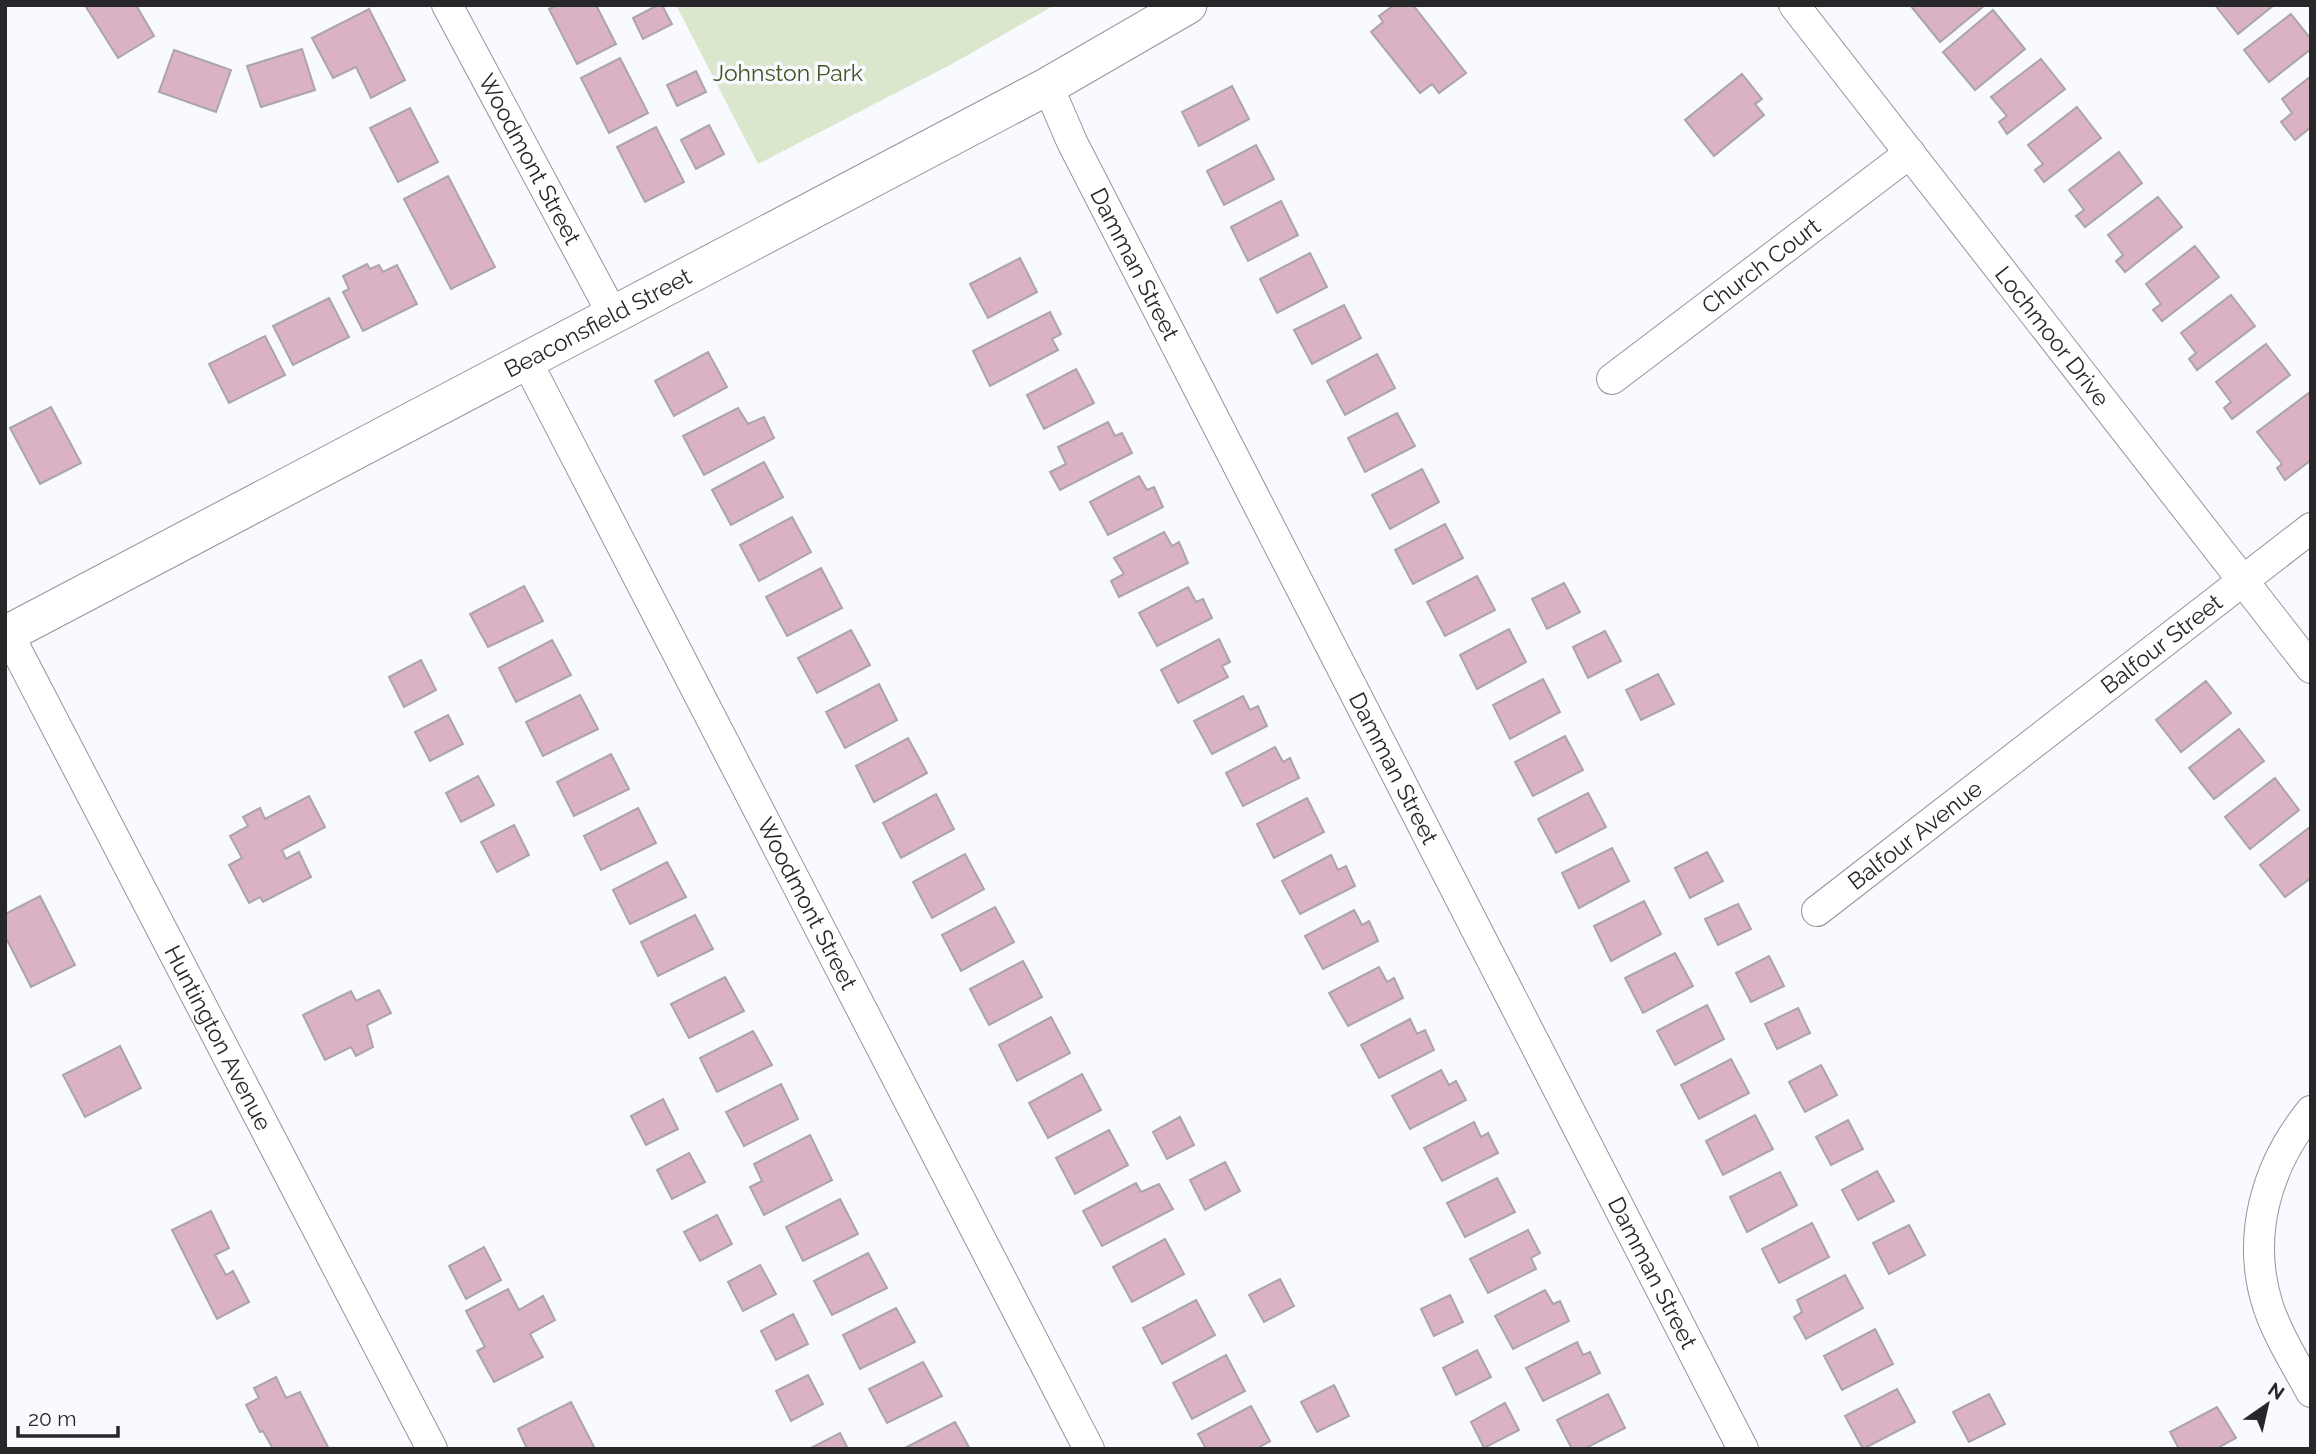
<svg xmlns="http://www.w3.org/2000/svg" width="2316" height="1454" font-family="Raleway,sans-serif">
	<rect width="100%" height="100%" fill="#f8faff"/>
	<path fill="#dbe7cd" d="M676,5H1055L952,64L758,164Z"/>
	<path fill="#dab2c3" stroke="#aba5a7" stroke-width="2" d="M88,5H136L154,36L118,58L86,7Z
		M557,5H596L616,44L577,64L549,9Z
		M658,5H662L672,24L643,39L633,18Z
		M1394,5H1413L1466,73L1439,93L1432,84L1420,93L1371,32L1383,22L1379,16Z
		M1910,5H1985L1940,42Z
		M2215,5H2274L2238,34Z
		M369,9L405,80L371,98L356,67L333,78L312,38Z
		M1993,10L2025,49L1975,90L1943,52Z
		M2291,14L2311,39V49L2269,82L2244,50Z
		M302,49L315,90L261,107L247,66Z
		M174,50L231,70L216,112L159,92Z
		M620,58L648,113L609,133L581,78Z
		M2041,59L2065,89L2007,134L1999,122L2007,116L1991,97Z
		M696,71L706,92L677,106L667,85Z
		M1742,74L1762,99L1755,104L1764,115L1714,156L1685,120Z
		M2311,76V127L2295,140L2281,122L2292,113L2282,99Z
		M1232,86L1249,119L1199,146L1182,112Z
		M2077,107L2101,138L2044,182L2035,170L2043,164L2028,145Z
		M410,108L438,162L398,182L370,128Z
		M709,125L724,154L696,169L681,140Z
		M656,127L684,182L645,202L617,147Z
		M1256,145L1274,179L1224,205L1207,171Z
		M2119,152L2142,183L2085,227L2076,216L2084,210L2069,190Z
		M448,176L495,267L451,289L404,199Z
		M2158,197L2182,227L2125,272L2116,261L2123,255L2108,235Z
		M1281,201L1298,235L1248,261L1231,227Z
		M2195,246L2219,277L2162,321L2153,310L2161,304L2146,284Z
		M1310,253L1327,287L1277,313L1260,279Z
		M1020,258L1037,292L988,318L970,284Z
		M367,264L370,269L379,265L383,272L397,265L417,304L363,331L343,292L349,289L343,276Z
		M2231,295L2255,326L2197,370L2189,359L2196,353L2181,333Z
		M329,298L349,337L293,365L273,326Z
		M1344,305L1361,338L1312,364L1294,330Z
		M1050,312L1061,334L1052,339L1058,350L990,386L973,351Z
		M265,336L285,375L229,403L209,364Z
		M2266,344L2290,375L2232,419L2224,408L2231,402L2216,382Z
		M708,352L727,387L674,416L655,381Z
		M1377,354L1395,388L1345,415L1327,381Z
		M1076,369L1094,403L1044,429L1027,395Z
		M2310,392L2311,460L2285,480L2277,468L2282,464L2257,432Z
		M51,407L81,463L40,484L10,428Z
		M738,408L748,424L764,417L774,438L704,475L683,436Z
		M1397,413L1415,446L1365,472L1348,438Z
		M1108,422L1115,436L1122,433L1132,453L1060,490L1050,472L1066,464L1058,447Z
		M764,462L783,497L731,525L712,490Z
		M1422,469L1439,502L1390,529L1372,495Z
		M1139,476L1147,490L1154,487L1163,507L1108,535L1090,502Z
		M792,517L811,552L759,581L740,545Z
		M1445,524L1463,558L1413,584L1395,550Z
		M1164,532L1172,546L1179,542L1188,563L1119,597L1111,581L1124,574L1114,558Z
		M821,568L842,608L787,636L766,597Z
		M1477,576L1495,610L1445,636L1427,602Z
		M1564,583L1580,612L1547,629L1532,599Z
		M524,586L543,621L488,647L470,614Z
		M1188,587L1196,602L1203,599L1212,618L1157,646L1139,613Z
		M1509,629L1526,662L1477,689L1460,655Z
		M851,630L870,665L817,693L798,658Z
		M1605,631L1621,661L1588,678L1573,647Z
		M1219,639L1230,662L1222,666L1228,677L1178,703L1161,670Z
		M552,640L571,675L516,702L499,668Z
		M421,660L436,690L404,707L389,677Z
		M1658,674L1674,704L1641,720L1626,690Z
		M1543,679L1560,712L1510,739L1493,705Z
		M2206,681L2231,713L2181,752L2156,720Z
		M879,684L897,720L845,748L826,712Z
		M580,695L598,729L543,756L526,722Z
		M1243,696L1250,710L1258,706L1267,726L1212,754L1194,721Z
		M448,715L463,744L430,761L415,732Z
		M2239,729L2264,761L2214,799L2189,768Z
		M1565,736L1583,770L1533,796L1515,762Z
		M908,738L927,773L874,802L856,766Z
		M1275,747L1283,762L1290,758L1299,778L1243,806L1226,773Z
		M611,754L629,789L574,816L557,782Z
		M478,776L494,805L461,822L446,793Z
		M2275,778L2299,810L2250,849L2225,817Z
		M1588,793L1606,827L1556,853L1538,819Z
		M936,794L954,829L901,858L883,823Z
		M309,796L325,827L282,850L286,859L299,852L311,877L263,902L260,897L249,903L229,865L242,858L230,836L248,826L243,817L260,808L265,819Z
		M1307,798L1324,832L1274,858L1257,824Z
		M638,808L656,843L601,870L584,836Z
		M514,825L529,855L497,872L481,842Z
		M2310,827L2311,878L2285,897L2260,865Z
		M1612,848L1629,881L1579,908L1562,873Z
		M1707,852L1723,881L1690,898L1675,868Z
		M965,854L984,889L932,918L913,882Z
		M1331,855L1338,870L1346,866L1355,886L1300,914L1282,881Z
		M667,862L686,897L630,924L613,890Z
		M40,896L75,965L31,987L5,936V914Z
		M1644,901L1661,934L1611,961L1594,926Z
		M1738,904L1751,929L1718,945L1705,919Z
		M995,907L1014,942L961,971L942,935Z
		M1354,910L1362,925L1369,921L1378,941L1323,969L1305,936Z
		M695,915L713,949L658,976L641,942Z
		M1675,953L1693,986L1643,1013L1625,978Z
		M1769,956L1784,986L1751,1002L1736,973Z
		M1023,961L1042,997L989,1025L970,989Z
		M1379,967L1387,982L1394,978L1403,998L1348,1026L1329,993Z
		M725,977L744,1011L689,1038L671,1004Z
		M379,990L391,1013L367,1025L373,1047L356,1056L351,1047L325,1060L303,1015L351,991L356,1001Z
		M1707,1005L1724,1039L1675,1065L1657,1031Z
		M1798,1008L1810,1033L1777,1049L1765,1024Z
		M1051,1017L1070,1053L1017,1081L999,1045Z
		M1410,1019L1417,1034L1425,1030L1434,1050L1379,1078L1361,1045Z
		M753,1031L772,1065L717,1092L700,1058Z
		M120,1046L141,1088L85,1117L63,1075Z
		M1731,1059L1749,1093L1699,1119L1681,1085Z
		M1821,1065L1837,1095L1805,1112L1789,1082Z
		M1441,1070L1449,1085L1456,1081L1466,1100L1410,1129L1392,1096Z
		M1082,1074L1101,1110L1048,1138L1029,1103Z
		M781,1084L798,1119L744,1146L726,1112Z
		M663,1099L678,1129L646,1145L631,1116Z
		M1755,1115L1773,1149L1723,1175L1706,1141Z
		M1180,1117L1194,1145L1167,1159L1153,1132Z
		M1848,1120L1863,1149L1831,1165L1816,1137Z
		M1474,1122L1481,1137L1488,1133L1498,1153L1442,1181L1424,1148Z
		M1109,1130L1128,1165L1075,1194L1056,1158Z
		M810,1135L832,1180L764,1215L750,1187L762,1181L754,1164Z
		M689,1153L705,1182L672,1199L657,1170Z
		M1225,1162L1240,1191L1205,1210L1190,1180Z
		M1877,1171L1894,1201L1858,1220L1842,1190Z
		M1780,1172L1797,1205L1747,1232L1730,1197Z
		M1497,1178L1515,1212L1465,1237L1447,1203Z
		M1136,1183L1141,1192L1159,1184L1173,1209L1102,1246L1083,1211Z
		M840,1199L858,1234L803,1261L786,1227Z
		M211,1211L229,1248L215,1255L226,1275L233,1271L249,1302L217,1319L172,1230Z
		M717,1215L732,1244L700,1261L684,1232Z
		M1812,1223L1829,1257L1779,1283L1762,1249Z
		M1909,1225L1925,1255L1889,1274L1873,1243Z
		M1528,1230L1540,1253L1531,1258L1536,1269L1488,1293L1470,1259Z
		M1165,1239L1184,1274L1132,1302L1113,1267Z
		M484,1247L501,1280L466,1299L449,1266Z
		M868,1253L887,1288L832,1315L814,1281Z
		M760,1265L776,1294L743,1311L728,1282Z
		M1845,1275L1863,1308L1806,1339L1794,1317L1802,1312L1797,1300Z
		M1280,1279L1294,1306L1264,1322L1249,1295Z
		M508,1289L519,1310L543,1296L555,1320L530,1334L543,1357L494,1382L477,1351L485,1347L466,1311Z
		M1545,1290L1553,1304L1560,1301L1569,1321L1513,1349L1495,1316Z
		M1450,1295L1463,1322L1434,1336L1421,1309Z
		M1196,1300L1215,1335L1162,1364L1143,1328Z
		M896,1308L915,1342L860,1369L843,1335Z
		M793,1314L808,1344L776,1360L761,1331Z
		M1875,1329L1893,1364L1842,1390L1824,1356Z
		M1577,1342L1583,1355L1590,1352L1600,1373L1543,1401L1526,1368Z
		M1477,1350L1491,1377L1456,1395L1443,1368Z
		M1226,1355L1245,1391L1192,1419L1173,1383Z
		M923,1362L942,1396L887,1423L869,1389Z
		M808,1375L823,1404L791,1421L776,1391Z
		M276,1377L286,1398L300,1392L329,1449H273L263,1431L260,1432L246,1405L259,1398L254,1388Z
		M1334,1385L1349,1416L1317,1432L1301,1402Z
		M1897,1389L1915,1422L1863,1449L1845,1416Z
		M1608,1394L1625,1428L1584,1449H1572L1557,1420Z
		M1989,1394L2005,1424L1969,1442L1953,1412Z
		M571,1402L595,1449H527L518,1429Z
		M1505,1403L1519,1430L1484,1448L1471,1422Z
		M1251,1406L1270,1441L1256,1449H1206L1198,1434Z
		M2217,1407L2236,1438L2216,1449H2179L2170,1432Z
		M955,1422L970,1449H903Z
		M840,1433L848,1449H809Z"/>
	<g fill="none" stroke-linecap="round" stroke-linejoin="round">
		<defs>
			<g id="minor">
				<path id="s1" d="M447,5L612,313"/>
				<path id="s2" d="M1794,5L2311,668"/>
				<path id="s3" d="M1048,86L1072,142L1743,1449"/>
				<path id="s4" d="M526,360L1089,1449"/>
				<path id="s5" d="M1612,379L1910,153"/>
				<path id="s6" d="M5,628L432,1449"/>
				<path id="s7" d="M1817,911L2311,528"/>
				<path d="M2311,1111C2266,1166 2246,1237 2268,1306C2278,1336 2296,1364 2311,1392"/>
			</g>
			<g id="tertiary">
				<path id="s8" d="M5,635L1048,86L1188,5"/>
			</g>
		</defs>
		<use href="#minor" stroke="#939599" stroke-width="32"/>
		<use href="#tertiary" stroke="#939599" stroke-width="39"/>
		<use href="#minor" stroke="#fff" stroke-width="30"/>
		<use href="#tertiary" stroke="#fff" stroke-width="37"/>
	</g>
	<g text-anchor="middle" stroke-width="7" stroke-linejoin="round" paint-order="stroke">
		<g font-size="23" fill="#425621" stroke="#f8faff">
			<text x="788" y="81">Johnston Park</text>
		</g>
		<g font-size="23" fill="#272729" stroke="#f8faff">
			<text dy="8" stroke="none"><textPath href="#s1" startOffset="175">Woodmont Street</textPath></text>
			<text dy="8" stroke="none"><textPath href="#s3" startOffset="198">Damman Street</textPath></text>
			<text dy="8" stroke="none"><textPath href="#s5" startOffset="187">Church Court</textPath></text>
			<text dy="8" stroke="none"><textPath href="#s8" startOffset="670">Beaconsfield Street</textPath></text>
			<text dy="8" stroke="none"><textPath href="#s2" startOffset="420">Lochmoor Drive</textPath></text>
			<text dy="8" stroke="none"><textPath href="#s7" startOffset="436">Balfour Street</textPath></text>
			<text dy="8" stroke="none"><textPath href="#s3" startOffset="765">Damman Street</textPath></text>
			<text dy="8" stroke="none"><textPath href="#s7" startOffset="124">Balfour Avenue</textPath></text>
			<text dy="8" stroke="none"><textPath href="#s4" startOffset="612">Woodmont Street</textPath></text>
			<text dy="8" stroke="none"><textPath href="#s6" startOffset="462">Huntington Avenue</textPath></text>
			<text dy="8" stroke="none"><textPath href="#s3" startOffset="1332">Damman Street</textPath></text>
		</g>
	</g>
	<rect width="2316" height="1454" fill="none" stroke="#272729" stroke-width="14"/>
	<g transform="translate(2267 1405) rotate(34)" stroke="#f8faff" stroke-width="5" paint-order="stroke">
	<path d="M0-5L12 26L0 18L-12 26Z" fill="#272729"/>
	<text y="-10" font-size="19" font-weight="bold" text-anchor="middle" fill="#272729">N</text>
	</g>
	<path d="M18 1426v10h100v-10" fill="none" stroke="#272729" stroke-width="3.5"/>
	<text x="28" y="1426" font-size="21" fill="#272729" stroke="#f8faff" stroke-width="5" paint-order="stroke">20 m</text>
</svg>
